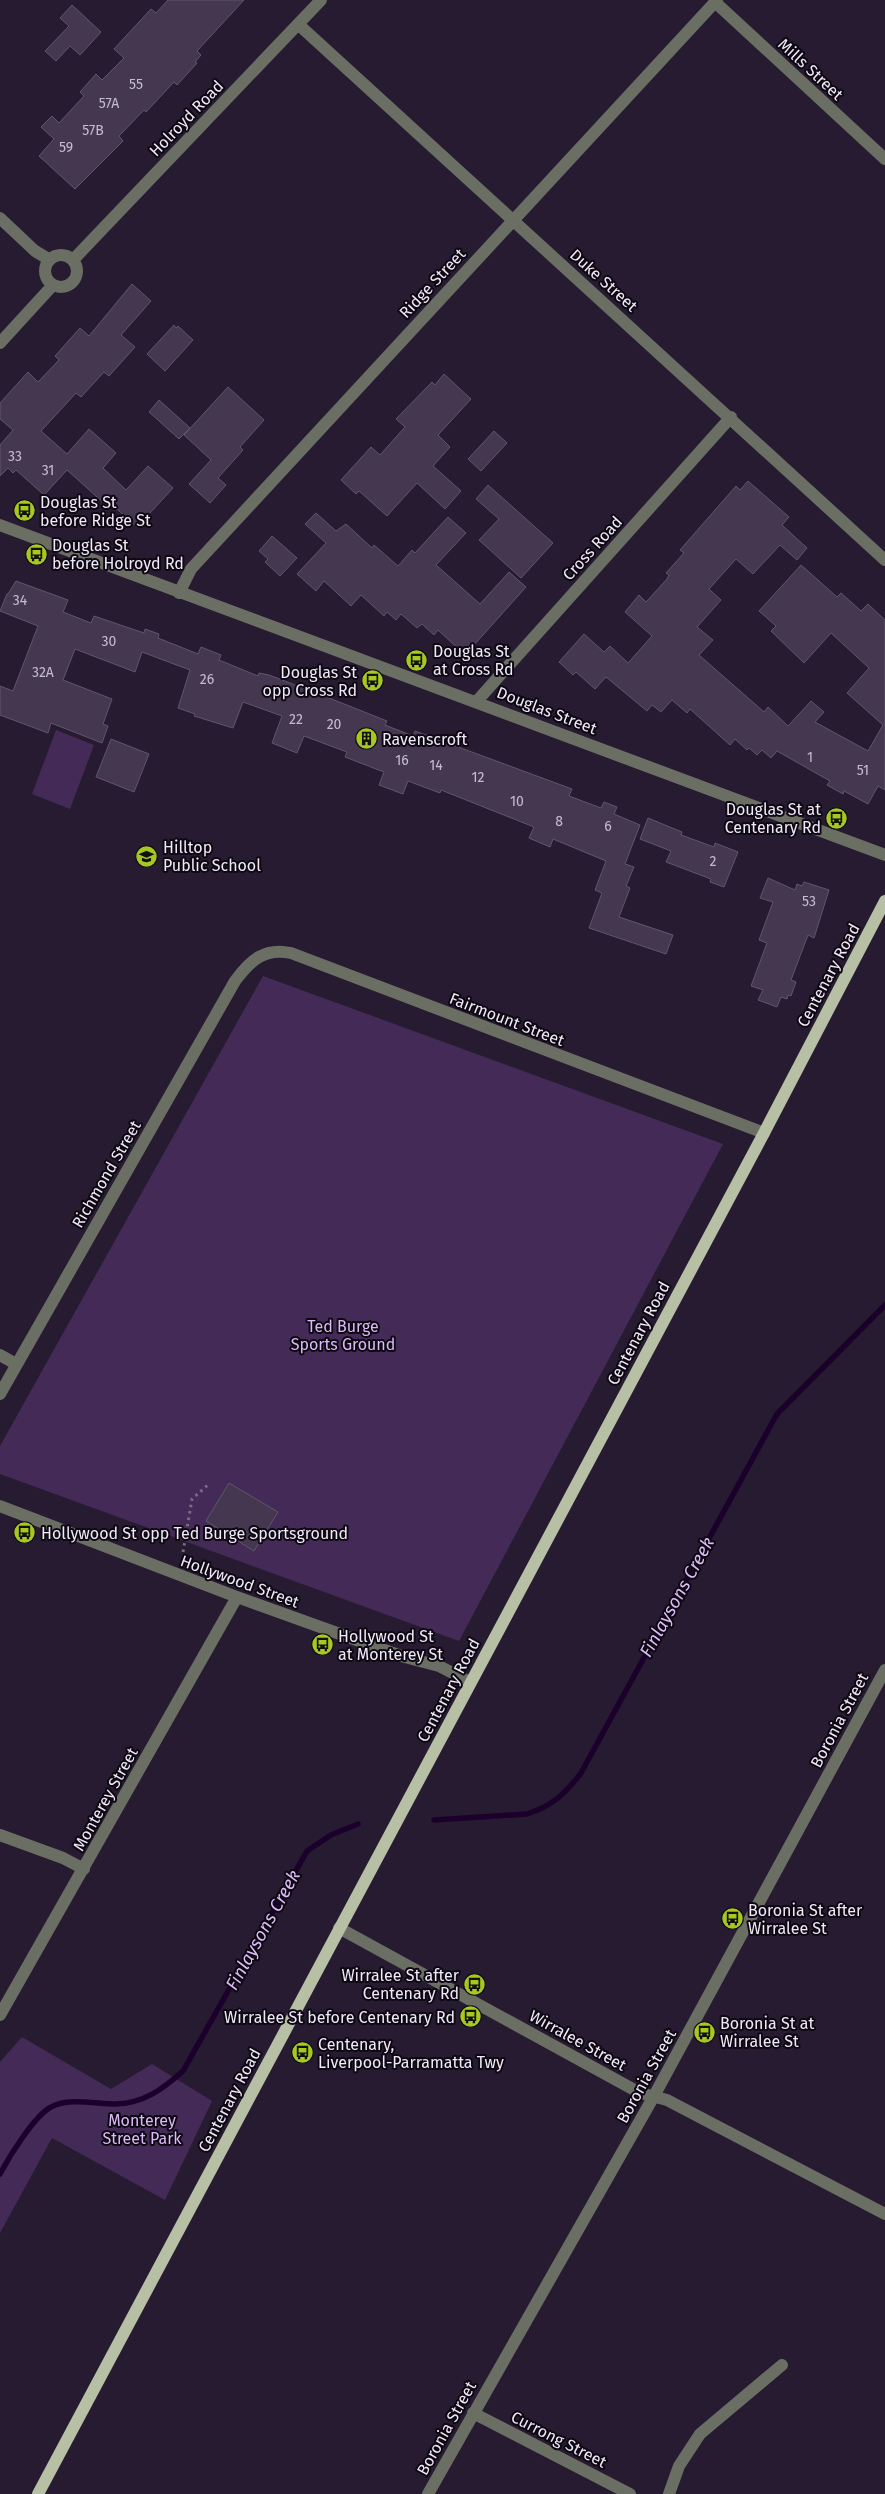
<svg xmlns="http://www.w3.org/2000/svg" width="885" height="2494" font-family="'Fira Sans',sans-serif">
	<rect width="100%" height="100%" fill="#271b31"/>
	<path fill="#442b57" d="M56,730L94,745L70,809L32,794Z
		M263,976L723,1144L459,1641L0,1474V1446Z
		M22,2037L111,2089L152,2064L212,2101L165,2200L52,2138L0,2233V2062Z"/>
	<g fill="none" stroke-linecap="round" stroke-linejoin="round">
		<path stroke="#1b002b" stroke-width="5.5" d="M434,1820L527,1814C552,1806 565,1794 581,1773L777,1414L885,1305
			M0,2174C9,2157 34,2116 51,2107C68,2097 97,2104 116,2104C144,2103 163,2089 183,2071L307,1851L331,1835L358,1824"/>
	</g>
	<path fill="#44374f" stroke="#61546d" d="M168,0H244L197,51L201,55L195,62L197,63L177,85L174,82L146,112L144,110L119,136L123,141L75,189L39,156L54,139L41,127L52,116L59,123L84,96L80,92L96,74L102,80L124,58L114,49L151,9L156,13Z
		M72,5L101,32L80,55L70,46L56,61L45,51L69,26L60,18Z
		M132,284L151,301L121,335L135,347L109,376L104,372L81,397L76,393L41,431L67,454L89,429L116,453L103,468L126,490L148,466L173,488L137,527L109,502L106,505L67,470L44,495L16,470L13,473L8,468L0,476V445L13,430L0,419V403L28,372L38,382L59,360L55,356L80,328L89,336Z
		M174,325L176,328L178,326L193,340L165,371L147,354Z
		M444,374L471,399L438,435L450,447L433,466L461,491L445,509L417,483L387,516L359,491L356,494L341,480L371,447L380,455L405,427L396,419L432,382L435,385Z
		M228,387L264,420L240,447L243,450L218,478L226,485L210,503L189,484L211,460L184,435Z
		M159,400L190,428L179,439L149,412Z
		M494,431L507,443L481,471L468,459Z
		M748,481L789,517L782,525L807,548L797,560L780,545L753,574L736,559L709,589L721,600L697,627L713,640L699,655L764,712L768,707L788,726L811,701L824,712L815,722L868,751L883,725L847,693L869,668L831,633L804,663L771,631L776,626L759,611L801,565L837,597L841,593L861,611L868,604L885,620V790L878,786L868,804L844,791L843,794L827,785L830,781L777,751L771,758L762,750L757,755L749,748L747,750L735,739L730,745L690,709L687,713L672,700L661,712L652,705L647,711L606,677L595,689L576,672L573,675L559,662L584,634L604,652L610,646L628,663L652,636L625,612L639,595L646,602L667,579L669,575L666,573L684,553L680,550L736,486L740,490Z
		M488,485L553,543L521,578L479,540L499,519L476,499Z
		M316,513L336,531L346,524L372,548L374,545L398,566L412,550L415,553L448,517L466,533L436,565L480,604L509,572L526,587L465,655L438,630L434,635L422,624L417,628L401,614L396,620L387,612L384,616L361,595L351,606L324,581L316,591L297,574L326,543L305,524Z
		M272,536L297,558L280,576L265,562L268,559L259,551Z
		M16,581L68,600L63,612L91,623L94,616L144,633L145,629L159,634L158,638L198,654L201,647L221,655L219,660L258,676L259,673L269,675L319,694L387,721L385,725L413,736L415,731L572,789L569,796L601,808L604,802L617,807L614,814L640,825L625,864L634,867L626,886L630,888L619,917L673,935L666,954L589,928L602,893L595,890L606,861L553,839L550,847L529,838L534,827L441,790L440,793L408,781L403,794L379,785L384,772L345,757L347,752L304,736L297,753L272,743L282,716L243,702L233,728L194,716L195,714L178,708L190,670L142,652L135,672L75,649L63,680L112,699L103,724L108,726L102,743L51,723L48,733L0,715V686L13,691L38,626L0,611L7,594H8Z
		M111,739L149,754L134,792L96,777Z
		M648,818L682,832L681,835L714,847L715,843L738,852L724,887L710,882L711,879L666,862L671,851L640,839Z
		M768,878L795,890L797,884L802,886L804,882L829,890L814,938L808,935L791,980L796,982L791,996L788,995L787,999L781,997L777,1007L758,1000L763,990L751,986L767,943L759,940L773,902L760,898Z
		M229,1483L278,1512L254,1551L206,1521Z"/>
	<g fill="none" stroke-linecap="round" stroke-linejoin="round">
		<path stroke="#796e82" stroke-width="3" stroke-dasharray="2.5 4" stroke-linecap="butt" d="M183,1552L192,1499L210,1483"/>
		<path stroke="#6b6f63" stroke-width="12" d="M715,2L885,159
			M299,25L885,560
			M0,218L35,251L50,260
			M45 271a16 16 0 1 1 32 0a16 16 0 1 1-32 0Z
			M73,260L321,0
			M0,343L53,285
			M0,525L885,855
			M179,593L191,569L717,0
			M477,701L731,417
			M0,1355L16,1364
			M0,1394L235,981C250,961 264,947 291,953L764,1133
			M0,1506L237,1597L401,1656L439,1666L470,1682
			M0,1835L63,1858L84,1869
			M339,1928L640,2093L667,2100L885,2214
			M0,2015L237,1597
			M473,2413L630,2494
			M428,2494L654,2096L885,1670
			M669,2494L679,2466L700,2434L782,2365"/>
		<path stroke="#b7bfa5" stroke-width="12" d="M38,2494L764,1133L885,901"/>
	</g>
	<defs>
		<symbol id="bus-disc" viewBox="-11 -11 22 22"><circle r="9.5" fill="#a7c81f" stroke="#0d0812"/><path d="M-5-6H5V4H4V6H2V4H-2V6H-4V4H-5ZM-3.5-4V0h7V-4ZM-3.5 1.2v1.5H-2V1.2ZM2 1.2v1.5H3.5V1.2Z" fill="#111"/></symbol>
		<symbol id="building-disc" viewBox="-11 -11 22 22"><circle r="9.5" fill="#a7c81f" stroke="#0d0812"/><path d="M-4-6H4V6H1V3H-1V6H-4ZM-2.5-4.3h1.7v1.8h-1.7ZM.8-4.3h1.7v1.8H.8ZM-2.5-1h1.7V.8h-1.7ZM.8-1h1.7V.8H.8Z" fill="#111"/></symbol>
		<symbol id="school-disc" viewBox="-11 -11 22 22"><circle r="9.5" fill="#a7c81f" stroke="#0d0812"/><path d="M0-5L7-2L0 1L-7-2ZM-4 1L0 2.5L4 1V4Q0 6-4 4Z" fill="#111"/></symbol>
	</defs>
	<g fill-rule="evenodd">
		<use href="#bus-disc" x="12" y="498" width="25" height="25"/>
		<use href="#bus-disc" x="24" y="542" width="25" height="25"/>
		<use href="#bus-disc" x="404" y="648" width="25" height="25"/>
		<use href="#bus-disc" x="360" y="668" width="25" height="25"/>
		<use href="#building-disc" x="354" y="726" width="25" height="25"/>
		<use href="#bus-disc" x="824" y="806" width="25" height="25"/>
		<use href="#school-disc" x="134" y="844" width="25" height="25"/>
		<use href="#bus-disc" x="12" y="1520" width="25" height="25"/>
		<use href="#bus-disc" x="310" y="1632" width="25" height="25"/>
		<use href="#bus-disc" x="720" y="1906" width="25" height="25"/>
		<use href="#bus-disc" x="462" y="1972" width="25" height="25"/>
		<use href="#bus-disc" x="458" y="2004" width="25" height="25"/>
		<use href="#bus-disc" x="692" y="2020" width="25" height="25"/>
		<use href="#bus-disc" x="290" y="2040" width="25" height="25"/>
	</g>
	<g text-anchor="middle" stroke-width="4" stroke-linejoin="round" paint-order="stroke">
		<g font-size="14" fill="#c6bcce">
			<text x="136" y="89">55</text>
			<text x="109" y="108">57A</text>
			<text x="93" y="135">57B</text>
			<text x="66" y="152">59</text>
			<text x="15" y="461">33</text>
			<text x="48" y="475">31</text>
			<text x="20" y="605">34</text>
			<text x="109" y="646">30</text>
			<text x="43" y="677">32A</text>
			<text x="207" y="684">26</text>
			<text x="296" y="724">22</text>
			<text x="334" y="729">20</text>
			<text x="810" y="762">1</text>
			<text x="402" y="765">16</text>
			<text x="436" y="770">14</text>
			<text x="863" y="775">51</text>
			<text x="478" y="782">12</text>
			<text x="517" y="806">10</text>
			<text x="559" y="826">8</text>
			<text x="608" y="831">6</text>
			<text x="713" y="866">2</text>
			<text x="809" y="906">53</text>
		</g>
		<g font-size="16" fill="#f1e9f9" stroke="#0d0812">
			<text transform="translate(811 69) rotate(43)" y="6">Mills Street</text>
			<text transform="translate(186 118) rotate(-46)" y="6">Holroyd Road</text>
			<text transform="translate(604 280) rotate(42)" y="6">Duke Street</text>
			<text transform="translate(432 283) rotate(-47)" y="6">Ridge Street</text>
			<text transform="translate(592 548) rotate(-48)" y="6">Cross Road</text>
			<text transform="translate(547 710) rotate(21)" y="6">Douglas Street</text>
			<text transform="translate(828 975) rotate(-62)" y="6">Centenary Road</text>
			<text transform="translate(507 1019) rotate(21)" y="6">Fairmount Street</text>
			<text transform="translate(106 1174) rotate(-60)" y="6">Richmond Street</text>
			<text transform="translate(638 1333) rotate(-62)" y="6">Centenary Road</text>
			<text transform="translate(240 1581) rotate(20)" y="6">Hollywood Street</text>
			<text transform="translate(448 1690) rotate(-62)" y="6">Centenary Road</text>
			<text transform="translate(839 1720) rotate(-62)" y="6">Boronia Street</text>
			<text transform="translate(105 1799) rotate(-61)" y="6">Monterey Street</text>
			<text transform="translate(578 2040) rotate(29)" y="6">Wirralee Street</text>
			<text transform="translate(646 2076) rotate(-61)" y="6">Boronia Street</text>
			<text transform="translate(229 2100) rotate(-62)" y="6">Centenary Road</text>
			<text transform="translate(446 2428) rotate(-61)" y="6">Boronia Street</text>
			<text transform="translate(559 2439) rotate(27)" y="6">Currong Street</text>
		</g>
		<g font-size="16" fill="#f1e9f9" stroke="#0d0812" text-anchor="start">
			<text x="40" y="508">Douglas St<tspan x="40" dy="18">before Ridge St</tspan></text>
			<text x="52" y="551">Douglas St<tspan x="52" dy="18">before Holroyd Rd</tspan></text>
			<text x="433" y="657">Douglas St<tspan x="433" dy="18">at Cross Rd</tspan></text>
			<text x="357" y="678" text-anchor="end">Douglas St<tspan x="357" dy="18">opp Cross Rd</tspan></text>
			<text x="382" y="745">Ravenscroft</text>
			<text x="821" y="815" text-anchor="end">Douglas St at<tspan x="821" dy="18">Centenary Rd</tspan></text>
			<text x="163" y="853">Hilltop<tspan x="163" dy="18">Public School</tspan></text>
			<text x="41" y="1539">Hollywood St opp Ted Burge Sportsground</text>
			<text x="338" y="1642">Hollywood St<tspan x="338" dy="18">at Monterey St</tspan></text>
			<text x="748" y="1916">Boronia St after<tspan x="748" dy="18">Wirralee St</tspan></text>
			<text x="459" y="1981" text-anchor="end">Wirralee St after<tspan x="459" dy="18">Centenary Rd</tspan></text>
			<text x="455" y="2023" text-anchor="end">Wirralee St before Centenary Rd</text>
			<text x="720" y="2029">Boronia St at<tspan x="720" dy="18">Wirralee St</tspan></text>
			<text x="318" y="2050">Centenary,<tspan x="318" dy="18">Liverpool-Parramatta Twy</tspan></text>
		</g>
		<g font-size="16" fill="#dcb9f9" stroke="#0d0812">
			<text x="343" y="1332">Ted Burge<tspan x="343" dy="18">Sports Ground</tspan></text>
			<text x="142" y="2126">Monterey<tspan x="142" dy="18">Street Park</tspan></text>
		</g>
		<g font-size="18" font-style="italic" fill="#ddbaf9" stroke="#0d0812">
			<text transform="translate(677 1597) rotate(-61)" y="6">Finlaysons Creek</text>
			<text transform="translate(263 1930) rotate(-61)" y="6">Finlaysons Creek</text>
		</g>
	</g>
</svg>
